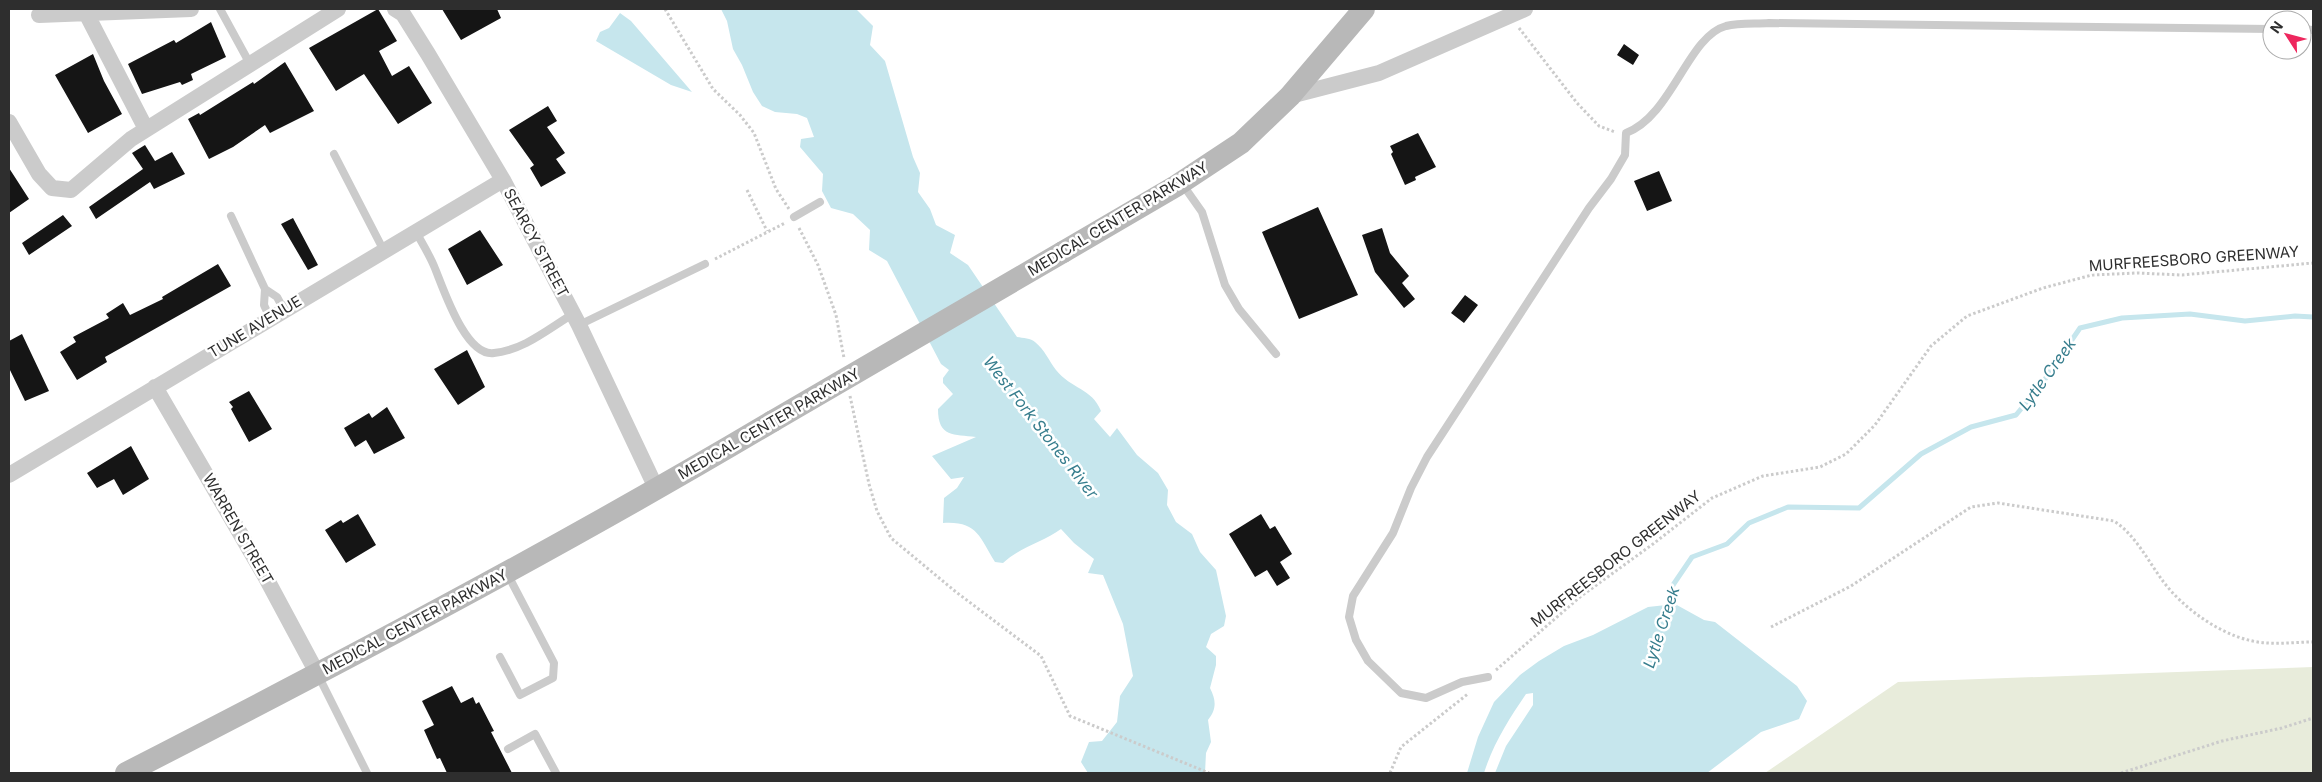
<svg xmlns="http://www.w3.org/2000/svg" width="2322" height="782" font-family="Inter,sans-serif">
	<rect width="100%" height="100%" fill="#fff"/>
	<path fill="#e8ecdb" d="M2313,667V773H1765L1898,682Z"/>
	<path fill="#c6e6ed" d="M721,9H856L873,26L870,45L885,61L913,157L920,173L918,192L930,209L936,225L955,235L950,253L968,265L1017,337C1023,338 1031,338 1035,342C1045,350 1049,361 1056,370C1071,389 1092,388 1101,411L1094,419L1110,437L1117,428L1137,455L1158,473L1168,490L1167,505L1176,522L1192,534L1200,552L1216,570L1226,616L1224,626L1211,634L1206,647L1216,656V665L1210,688C1216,700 1217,709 1208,720L1211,742L1206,753L1205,773H1088L1081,762L1089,742L1102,741L1117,722L1120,696L1133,676L1123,624L1103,575L1088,573L1094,559L1074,543L1061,529C1043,542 1020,547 1003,563L995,562C979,536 977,521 943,523L944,498L957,488L964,477L951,479L932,456L976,437C954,434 938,438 938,409L953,394L943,383V378L949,370L941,364L887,261L869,250L870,230L853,214L831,208L822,191L823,174L800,147L801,139L814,137L807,118L797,114L775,112L762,106L753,92L742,65L733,49L727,21Z
		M620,13L631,21L692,92L671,85L596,41L600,32L609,28Z
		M1675,604L1704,620L1715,622L1797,686L1807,701L1799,719L1761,732L1707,773H1495L1506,746L1533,705V693L1526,694C1509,719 1493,744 1484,773H1467L1478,737L1494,702L1520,675L1539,661L1564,646L1593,635L1648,607Z"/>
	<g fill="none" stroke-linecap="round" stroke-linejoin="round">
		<path stroke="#c6e6ed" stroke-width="5" d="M1667,610L1673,585L1692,557L1727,544L1749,523L1788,507L1859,508L1921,454L1971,427L2016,415L2041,385L2080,328L2122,318L2190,314L2245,321L2295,316L2313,317"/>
	</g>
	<path fill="#151515" d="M378,9L397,41L379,51L392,76L409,66L432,103L398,124L364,74L336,91L309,48Z
		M442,9H497L501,18L461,40Z
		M211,22L226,57L191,74L193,80L182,85L180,82L142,94L128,64L174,40L176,43Z
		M1624,44L1639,55L1633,65L1617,55Z
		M93,54L104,81L122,114L88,133L55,75Z
		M285,62L314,111L270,133L265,125L233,147L209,159L188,119L199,113L200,115L253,82L254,84Z
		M548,106L557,121L547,127L565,153L556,159L566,173L541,187L530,168L534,165L509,130Z
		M1418,133L1436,167L1415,177L1416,180L1405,185L1391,154L1393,152L1390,146Z
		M145,145L155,161L172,152L185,174L154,189L150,182L96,219L89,207L143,169L132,153Z
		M9,168L29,199L9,213Z
		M1659,171L1672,201L1647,211L1634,181Z
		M1318,207L1358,295L1299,319L1262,232Z
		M63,215L72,226L29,255L22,243Z
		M293,218L318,265L308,270L281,224Z
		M1382,228L1390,253L1409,276L1402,283L1415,299L1404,308L1375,272L1362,235Z
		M480,230L503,265L467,285L448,249Z
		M218,264L231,286L105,357L107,362L77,380L60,352L76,342L73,337L109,318L106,314L123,303L130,315L163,299L162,297Z
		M1465,295L1478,305L1464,323L1451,313Z
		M22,334L49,391L25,401L9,368V341Z
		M467,350L485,387L458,405L434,369Z
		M249,391L272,429L249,442L231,409L233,407L229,402Z
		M387,407L405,438L374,454L366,440L355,447L344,428L369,413L372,418Z
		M131,446L149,479L123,495L114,479L97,488L87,473Z
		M358,514L376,545L346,563L325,530L341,520L343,523Z
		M1261,514L1270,529L1275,526L1292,554L1280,562L1290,578L1277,586L1267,570L1255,577L1229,534Z
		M452,686L461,703L473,697L476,704L479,702L494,731L491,732L512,773H447L440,758L437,759L424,730L434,725L422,701Z"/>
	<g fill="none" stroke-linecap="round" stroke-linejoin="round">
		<path stroke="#cbcbcb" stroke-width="3" stroke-dasharray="2.5 2.5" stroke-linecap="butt" d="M665,9L713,89L740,115L754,133L776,189L789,209
			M1519,28L1577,103L1599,126L1615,132
			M747,190L767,231
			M799,228L818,265L836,315L844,358
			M715,259L785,223
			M850,396L869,484L877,511L891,538L956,592L1041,656L1070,716L1209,773
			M1771,627L1851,586L1971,507L1998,503L2114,521C2134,534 2146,557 2160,577C2182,609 2227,641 2267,643C2282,644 2298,642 2313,642
			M1496,670L1580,597L1653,544L1712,498L1763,476L1820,467L1846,454L1875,425L1931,346L1967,316L2043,288L2092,275L2137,273L2182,275L2313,263
			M1390,773L1401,747L1469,693
			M2121,773L2222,741L2282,728L2313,718"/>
		<path stroke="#cbcbcb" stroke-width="8" d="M220,9L250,64
			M2302,29L2313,30
			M334,154L384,251
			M1183,185L1202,212L1225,285L1239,309L1276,354
			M231,216L265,289
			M794,217L820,202
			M416,232C422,243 429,254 434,266C443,287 465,357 494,353C524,350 548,329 573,314
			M270,318L264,305L265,289L277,297L284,310
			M579,325L705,264
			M500,657L520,695L553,678L554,663L508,575
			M318,675L367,773
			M1488,677L1462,682L1426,698L1401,693L1368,661L1356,640L1349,617L1353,596L1393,533L1411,488L1427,457L1589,208L1611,179L1625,155L1626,133C1672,116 1688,36 1726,26C1739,23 1755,24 1769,23L2272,29
			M508,749L535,734L556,773"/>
		<path stroke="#cbcbcb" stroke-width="16" d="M395,9L403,14L428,54L503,180L579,325L657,490
			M86,13L146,129
			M39,15L191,9
			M1290,96L1379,73L1525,9
			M9,122L39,174L52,188L71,190L131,139L338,9
			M155,387L265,576L317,673
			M9,475L503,180"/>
		<path stroke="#b8b8b8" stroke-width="22" d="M1063,252L1176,186L1241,143L1290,96L1364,9
			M126,773C344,661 561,547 773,421"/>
		<path stroke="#b8b8b8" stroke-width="22" d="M773,421L1063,252"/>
	</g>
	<g text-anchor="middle" stroke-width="5" stroke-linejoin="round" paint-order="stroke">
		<g font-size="15" fill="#2e2e2e" stroke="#fff">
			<text transform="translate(1118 219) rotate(-31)" y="5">MEDICAL CENTER PARKWAY</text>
			<text transform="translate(536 243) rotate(62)" y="5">SEARCY STREET</text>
			<text transform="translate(2194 259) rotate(-4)" y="5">MURFREESBORO GREENWAY</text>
			<text transform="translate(255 327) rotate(-31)" y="5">TUNE AVENUE</text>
			<text transform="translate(769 424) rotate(-30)" y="5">MEDICAL CENTER PARKWAY</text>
			<text transform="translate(238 529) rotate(60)" y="5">WARREN STREET</text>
			<text transform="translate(1616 559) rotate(-38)" y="5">MURFREESBORO GREENWAY</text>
			<text transform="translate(415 622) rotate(-28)" y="5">MEDICAL CENTER PARKWAY</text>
		</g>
		<g font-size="16" font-style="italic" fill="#367d8d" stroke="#fff">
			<text transform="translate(2047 374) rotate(-54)" y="6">Lytle Creek</text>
			<text transform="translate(1041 427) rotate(52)" y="6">West Fork Stones River</text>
			<text transform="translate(1661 627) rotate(-72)" y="6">Lytle Creek</text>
		</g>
	</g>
	<rect width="2322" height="782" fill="none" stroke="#2e2e2e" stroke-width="20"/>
	<g transform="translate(2287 35) rotate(306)"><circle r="24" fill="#ffffff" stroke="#ababab"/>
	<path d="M0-4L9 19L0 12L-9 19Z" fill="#ee275e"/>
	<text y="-8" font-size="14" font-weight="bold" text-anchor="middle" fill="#2e2e2e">N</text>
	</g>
</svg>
